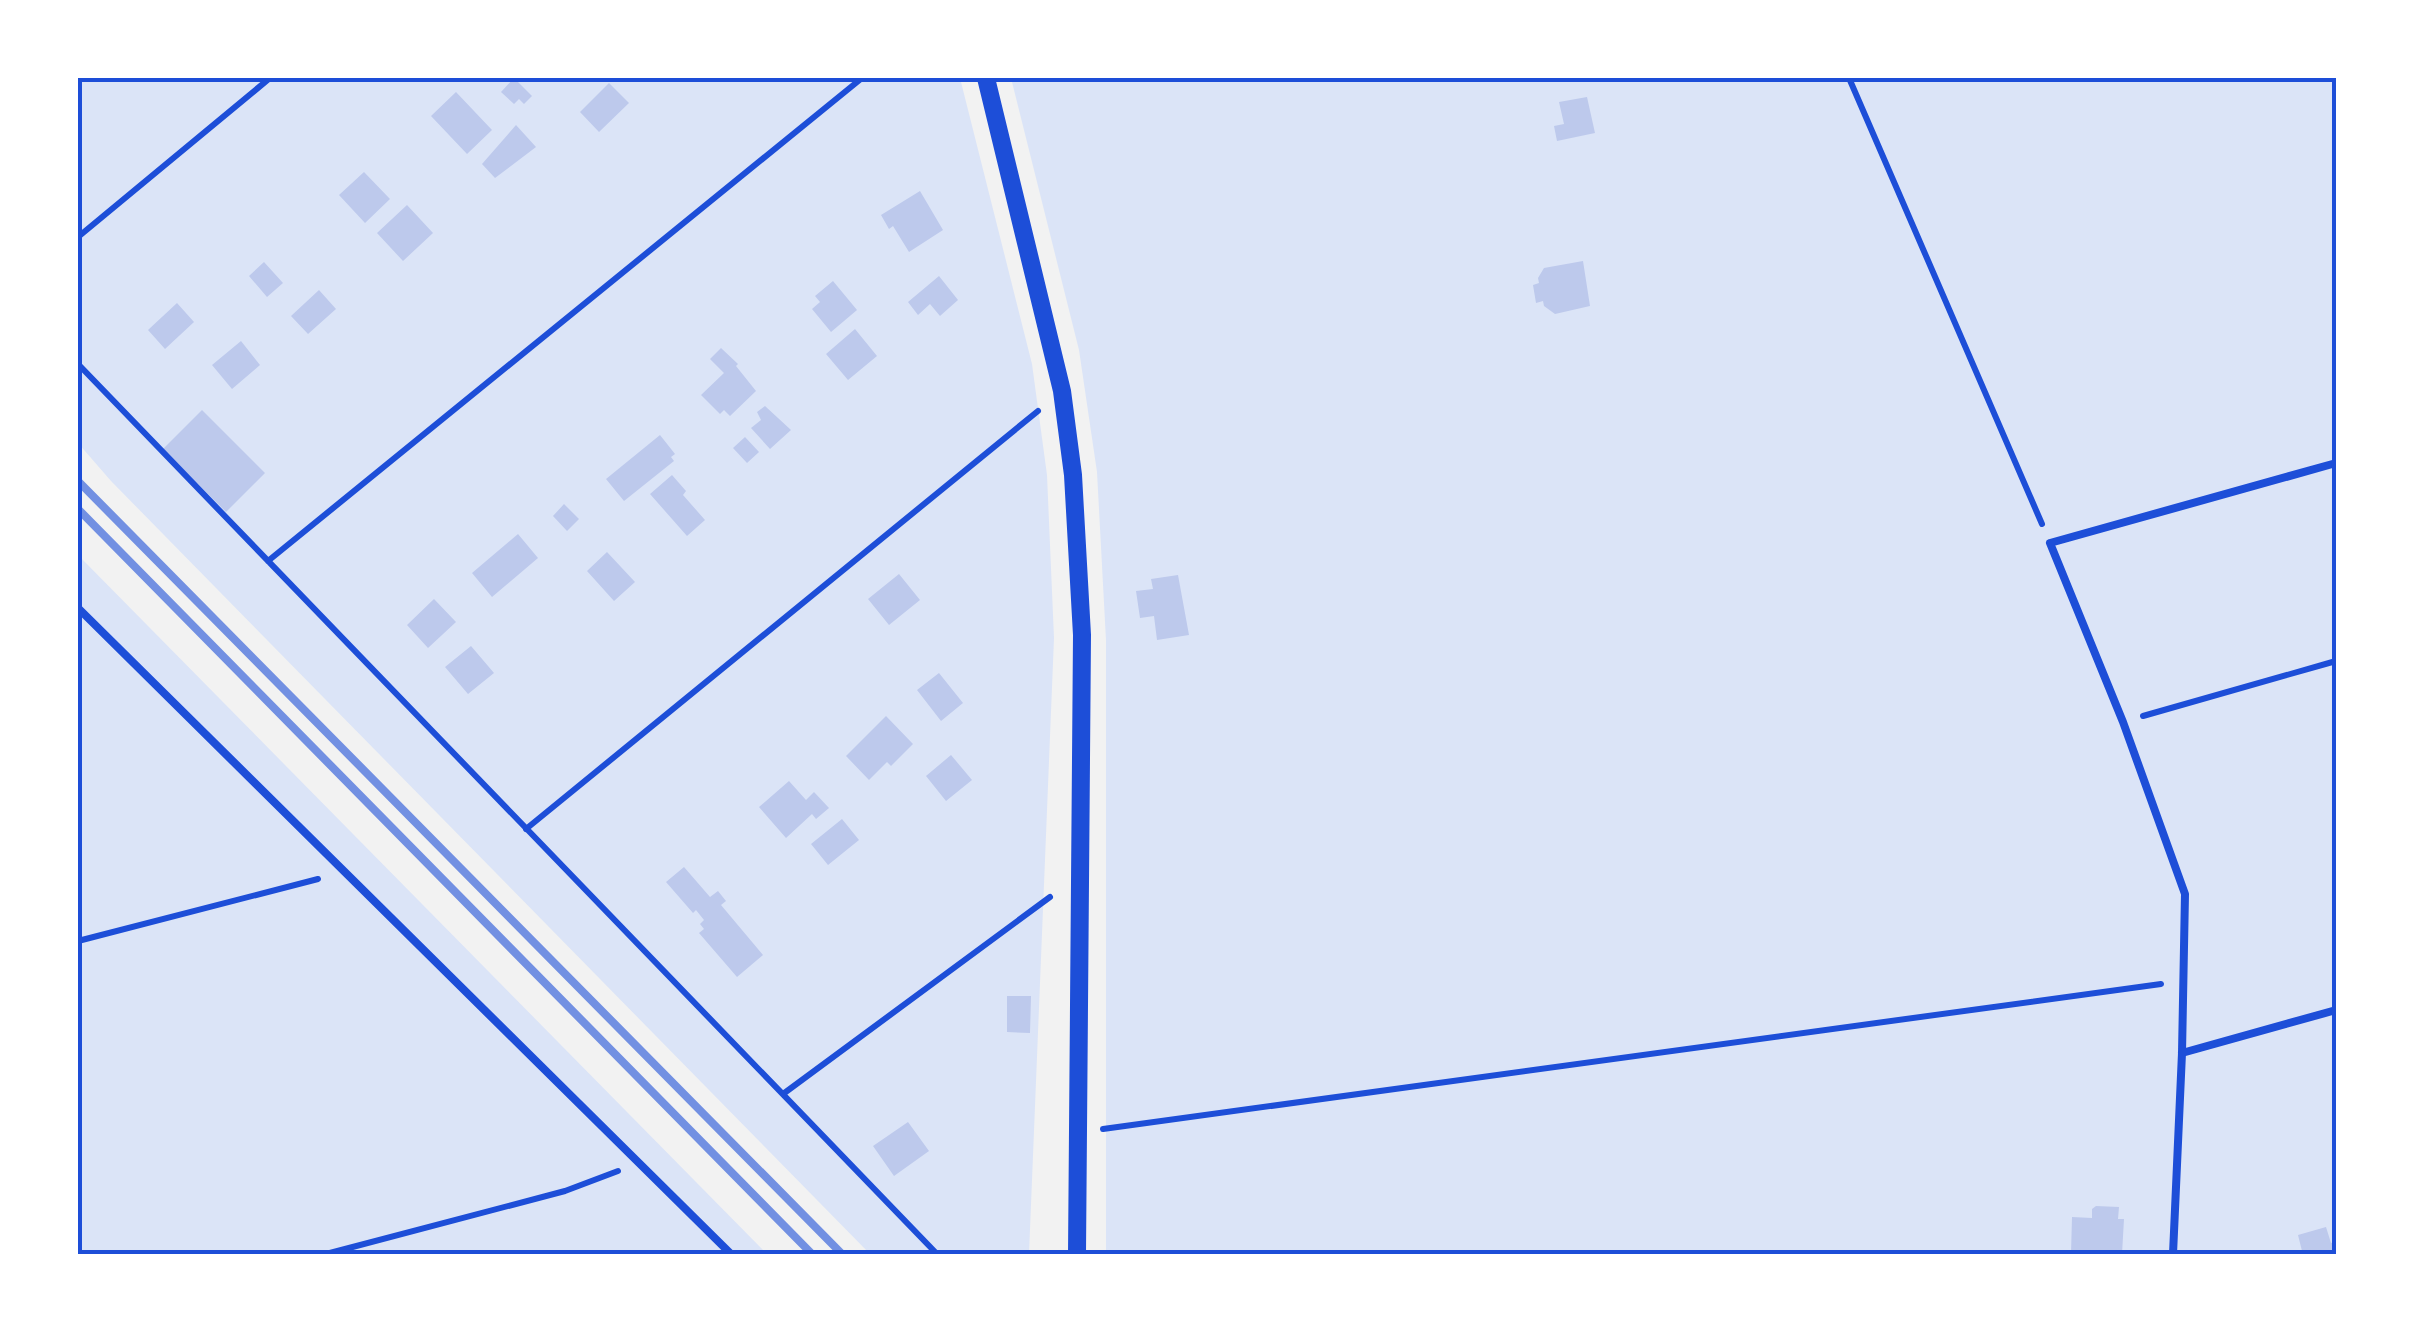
<svg xmlns="http://www.w3.org/2000/svg" width="2414" height="1332" font-family="'Sofia Sans Condensed',sans-serif">
	<rect width="100%" height="100%" fill="#f2f2f2"/>
	<path fill="#dbe4f7" d="M78,78H960L1032,364L1047,475L1054,638L1029,1254H870L111,481L78,443Z
		M1011,78H2336V1254H1106V640L1097,472L1079,350Z
		M78,555L767,1254H78Z"/>
	<path fill="#bdc9ec" d="M514,78L532,96L524,104L519,99L514,104L501,92Z
		M609,83L629,103L599,132L580,112Z
		M456,92L492,130L467,154L431,116Z
		M1587,97L1595,133L1557,141L1554,126L1564,124L1559,102Z
		M516,125L536,147L495,178L482,164Z
		M364,172L390,199L365,223L339,195Z
		M920,191L943,230L909,252L893,226L889,229L881,215Z
		M407,205L433,233L403,261L377,233Z
		M1583,261L1590,306L1555,314L1544,306L1543,301L1536,303L1533,285L1539,283L1538,278L1544,268Z
		M264,262L283,283L267,297L249,276Z
		M939,276L958,300L940,316L930,304L918,315L908,302Z
		M833,281L857,310L831,332L812,309L820,302L815,296Z
		M319,290L336,309L308,334L291,316Z
		M177,303L194,322L165,349L148,330Z
		M855,329L877,356L848,380L826,354Z
		M241,341L260,365L232,389L212,365Z
		M721,348L738,364L736,366L756,391L730,416L724,410L720,414L701,395L724,373L710,359Z
		M765,406L791,430L770,449L751,428L761,420L757,412Z
		M202,410L265,473L226,512L163,449Z
		M660,435L675,454L671,457L674,461L624,501L606,479Z
		M745,437L759,452L747,463L733,448Z
		M672,475L686,491L683,495L705,520L687,536L650,494Z
		M564,504L579,519L567,531L553,516Z
		M518,534L538,558L492,597L472,573Z
		M607,552L635,582L614,601L587,571Z
		M899,574L920,600L889,625L868,599Z
		M1178,575L1189,635L1157,640L1154,616L1140,618L1136,591L1153,589L1151,579Z
		M434,599L456,622L428,648L407,625Z
		M471,646L494,673L468,694L445,667Z
		M939,673L963,703L941,721L917,690Z
		M886,716L913,744L891,766L887,762L869,780L846,756Z
		M951,755L972,780L946,801L926,776Z
		M789,781L806,800L814,792L829,808L816,819L812,814L786,838L759,807Z
		M842,819L859,840L828,865L811,844Z
		M684,867L710,897L718,891L726,901L721,905L763,955L737,977L699,933L704,929L700,924L704,920L696,910L693,913L666,882Z
		M1007,996H1031L1030,1033L1007,1032Z
		M908,1122L929,1151L894,1176L873,1146Z
		M2096,1206L2119,1207L2118,1219H2124L2122,1254H2071L2072,1217L2092,1218V1209Z
		M2326,1227L2331,1243L2336,1241V1254H2293L2302,1251L2298,1235Z"/>
	<g fill="none" stroke-linecap="round" stroke-linejoin="round">
		<path stroke="#1d4ed8" stroke-width="6" d="M1849,78L2042,524
			M78,237L270,78
			M78,364L937,1254
			M268,561L862,78
			M2143,716L2336,661
			M526,829L1038,411
			M78,941L318,879
			M783,1094L1050,897
			M1103,1129L2161,984
			M326,1254L565,1191L618,1171"/>
		<path stroke="#1d4ed8" stroke-width="8" d="M78,608L731,1254
			M2182,1053L2336,1010
			M2173,1254L2182,1053L2185,894L2123,722L2050,543L2336,463"/>
		<path stroke="#1d4ed8" stroke-width="18" d="M986,78L1062,391L1073,475L1082,635L1077,1254"/>
		<path stroke="#7290e2" stroke-width="8" d="M78,481L842,1254
			M78,509L812,1254"/>
	</g>
	<rect width="2414" height="1332" fill="none" stroke="#ffffff" stroke-width="160"/>
	<rect x="80" y="80" width="2254" height="1172" fill="none" stroke="#1d4ed8" stroke-width="4"/>
</svg>
